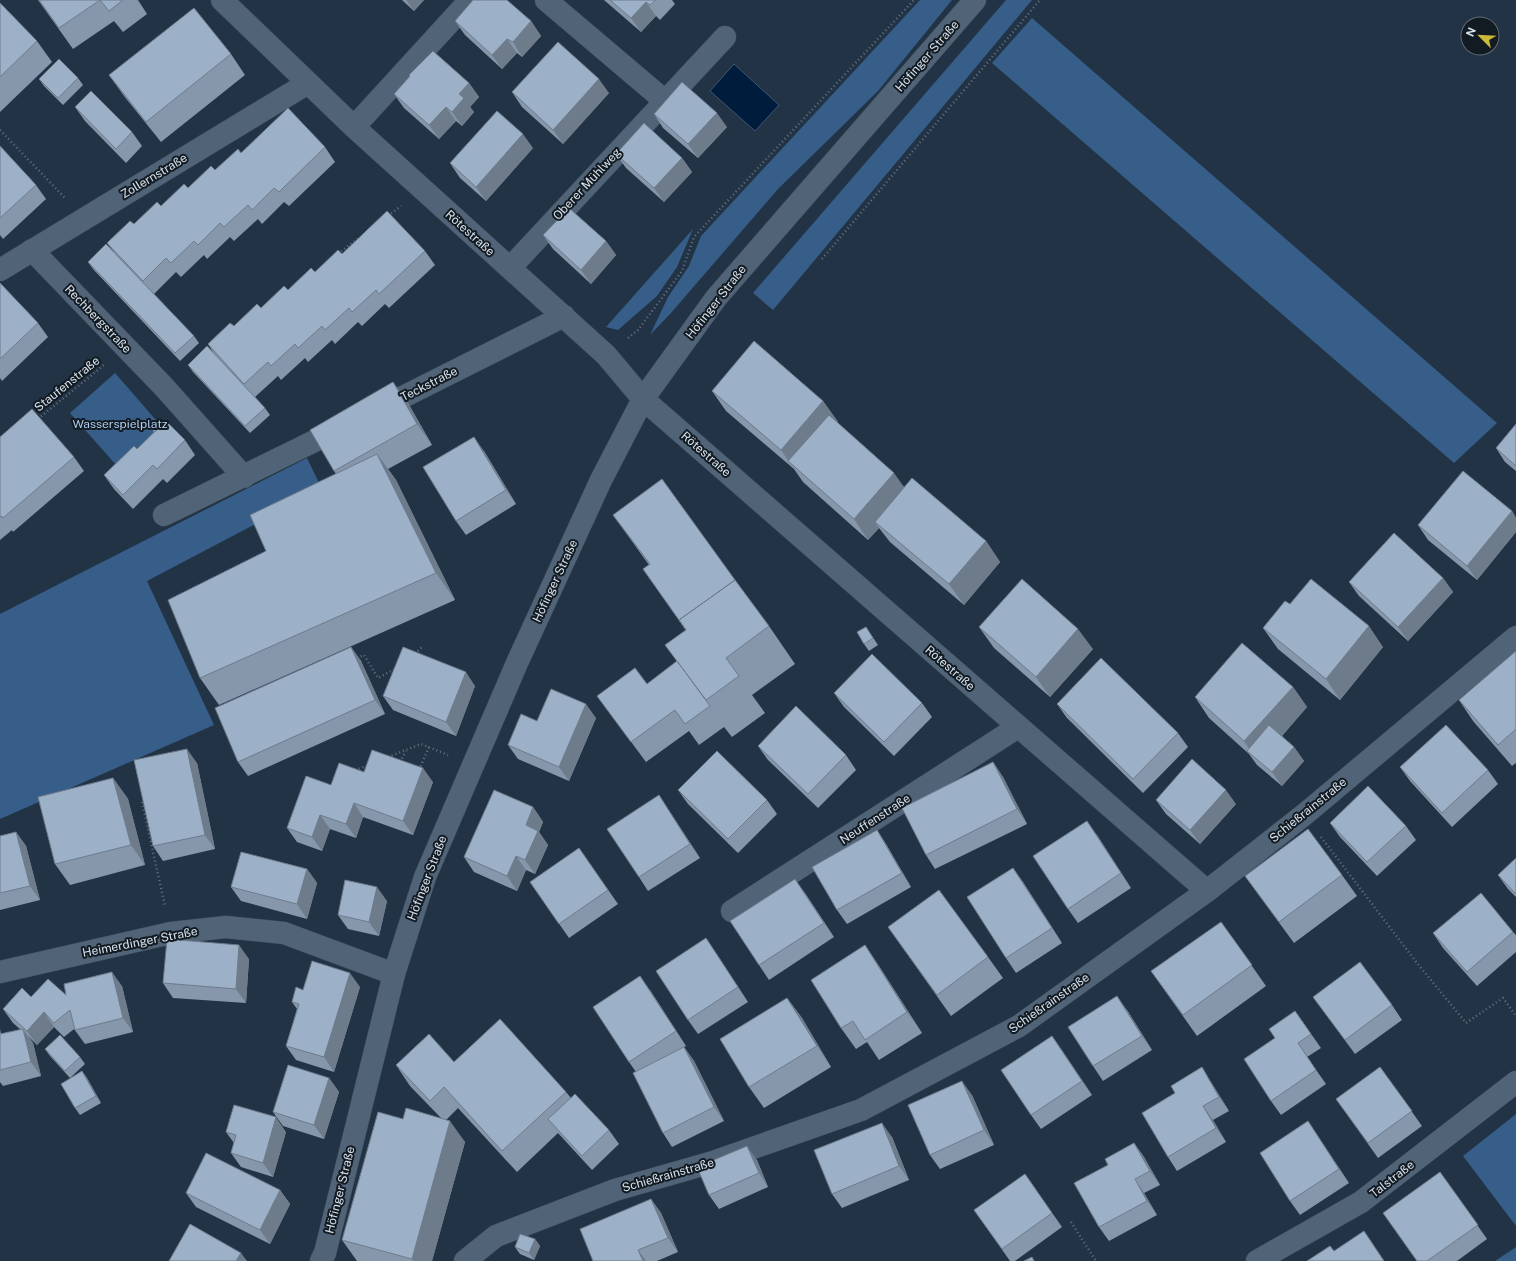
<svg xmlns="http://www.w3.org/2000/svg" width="1516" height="1261" font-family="'Public Sans',sans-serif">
	<rect width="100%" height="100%" fill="#223345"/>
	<path fill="#365e88" d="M920,0H952L878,91L778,189L671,313L650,335L668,297L689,266L701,236Z
		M1006,0H1032L773,310L753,293Z
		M1032,18L1497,423L1454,463L992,63Z
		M693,229L677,267L657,296L618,330L606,327Z
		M115,373L169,435L125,475L70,413Z
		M307,458L322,489L147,581L214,725L0,819V614Z
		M1516,1114V1226L1463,1156Z
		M1516,1247V1261H1495Z"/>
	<path fill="#001c3c" stroke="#405771" d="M734,64L779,105L755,131L710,91Z"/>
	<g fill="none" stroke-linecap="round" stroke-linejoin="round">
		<defs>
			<path id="minor" d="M222,0L354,127L606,355L643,399L1207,891
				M546,0L665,101
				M354,127L470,0
				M32,250L164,387L244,477
				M510,268L725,37
				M0,270L308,83
				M377,410L564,316
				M164,515L343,427
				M732,911L1018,727
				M0,972L171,933L226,927L284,933L394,974
				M465,1261L496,1236L615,1190L713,1162L861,1110L1019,1026L1207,891L1305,814L1516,637
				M1257,1261L1361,1202L1516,1082"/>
			<path id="tertiary" d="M321,1261L325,1253L394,974L425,877L517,663L601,480L643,399L716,298L975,0"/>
		</defs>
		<use href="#minor" stroke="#3f4e5e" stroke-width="23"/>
		<use href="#tertiary" stroke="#3f4e5e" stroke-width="23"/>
		<path stroke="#637282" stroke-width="2.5" stroke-dasharray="1 3" stroke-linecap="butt" d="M0,130L65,198
			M388,216L401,206
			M338,254L360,237
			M822,259L1040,0
			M628,338L638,330L682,271L694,237L914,0
			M38,419L104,365
			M415,654L422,647
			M357,658L364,655L378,678L395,669
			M388,757L421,744L448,755
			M400,762L406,751
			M355,770L369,765
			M419,770L429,747
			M142,802L165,906
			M1321,837L1417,963L1466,1023L1503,998L1516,1016
			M1071,1222L1096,1261"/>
		<use href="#minor" stroke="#506377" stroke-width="22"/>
		<use href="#tertiary" stroke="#506377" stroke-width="22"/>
	</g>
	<path fill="#8697ab" d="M38,0H138L147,14L123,32L114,21L73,49Z
		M402,0H424L414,11Z
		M604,0H672L675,4L660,20L656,16L641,32Z
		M0,3L37,41L52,62L0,112Z
		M455,21H531L541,36L522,57L517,53L502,69L465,35Z
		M231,54L245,75L161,142L124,96L109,75Z
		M78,78L83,85L63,105L44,86L39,79Z
		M469,83L479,97L470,107L474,112L462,126L456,121L439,139L404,108L394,94Z
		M512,92L609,93L563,144L522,107Z
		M75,107L132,132L142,146L126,163L85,121Z
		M654,114L727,127L698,158L663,128Z
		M0,146L36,185L46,199L3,239L0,235Z
		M325,147L335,162L289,206L284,202L262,224L258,219L234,241L230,237L207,259L204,255L181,277L176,272L154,294L194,336L199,343L180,361L93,269L88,262L114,252L107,243L134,224L241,153Z
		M533,148L486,201L460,178L450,163Z
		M616,154L682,158L692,172L664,202L626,168Z
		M543,235L606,241L616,255L591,284L553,249Z
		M425,251L435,265L389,308L385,304L362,326L358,322L335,344L332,340L308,362L305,358L281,380L278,376L255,397L265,408L270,415L250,433L193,372L188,365L213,352L208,344L342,254Z
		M0,283L38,323L48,337L2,381L0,378Z
		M393,382L408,403L432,445L388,469L396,480L455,600L219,705L200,678L266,551L336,474L334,471Z
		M712,391L823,401L838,422H837L904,487L986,541L1000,562L964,605L890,542L879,528L868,540L803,482L794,469L726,411Z
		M1516,424V471L1505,462L1496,448Z
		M153,430L185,440L195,455L167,483L163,479L133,509L114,489L104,475L137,449L154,432Z
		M0,437L74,457L84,471L13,532L12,530L0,540Z
		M484,451L516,504L466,535L456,521Z
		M1512,511L1516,518V532L1477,580L1428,540L1418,525Z
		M613,515L769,626L795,664L752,695L765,713L732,737L724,727L699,745L689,731L646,762L597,696L647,684L677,661L665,645L686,630L643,569L649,565Z
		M1443,578L1453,592L1408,641L1359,596L1349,582Z
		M866,627L878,645L869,651L864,644Z
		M979,627L1093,649L1050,697L994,648Z
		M1263,628L1383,647L1340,700L1278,649Z
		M351,647L361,661L385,714L248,776L238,762Z
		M1516,651V763L1512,766L1473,721L1459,700Z
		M475,686L456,736L393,710L383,696Z
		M1293,687L1307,707L1282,736L1294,747L1304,761L1282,786L1257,765L1249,754L1209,718L1195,697Z
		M834,693L922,703L932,717L894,756L844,707Z
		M1057,704L1178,733L1188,747L1143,793L1067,718Z
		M596,718L569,781L518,759L508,745L537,721Z
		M758,746L846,755L856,770L818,808L768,760Z
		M993,762L1003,777L1027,824L935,869L926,855Z
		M197,763L215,849L163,861L153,846Z
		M1400,767L1488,770L1498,784L1452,827L1410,781Z
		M364,772L433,782L413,835L363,817L356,838L330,829L322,851L297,842L287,828L331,785Z
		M113,778L128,799L145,865L70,885L55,864Z
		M678,790L767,800L777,814L738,853L688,804Z
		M659,795L700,858L648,891L639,877Z
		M1156,800L1236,804L1200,844L1166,814Z
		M533,807L543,822L539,832L548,845L535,874L526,870L517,891L474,872L464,857Z
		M1330,823L1406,826L1416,840L1377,876L1340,837Z
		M877,830L886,844L911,887L847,924L837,910Z
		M16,832L26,846L40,900L0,910V836Z
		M1097,835L1131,888L1078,923L1068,909Z
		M579,848L618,904L569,938L530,882Z
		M1516,858V897L1508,889L1498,875Z
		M1013,868L1023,882L1062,943L1016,973L1006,958Z
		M307,869L317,883L307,919L241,901L231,887Z
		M1342,875L1357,896L1294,943L1245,876Z
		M805,893L834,937L769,980L759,965Z
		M387,901L379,936L348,929L338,915Z
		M1221,922L1266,986L1197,1036L1151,971Z
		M888,927L988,957L1003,978L951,1016Z
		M1513,932L1516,935V952L1477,986L1443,948L1433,933Z
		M865,945L879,966L922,1033L879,1060L867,1042L856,1049L841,1028Z
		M716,953L748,1002L698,1034L688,1020Z
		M249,959L246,1003L173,998L163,983Z
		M122,986L133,1032L85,1044L74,1029L64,1037L54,1027L37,1045L28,1036L33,1043L41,1076L3,1086L0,1082V1029L1,1034L21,1030L13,1023L3,1009L31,997L66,995Z
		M360,987L334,1072L296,1060L286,1046L297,1009L292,1002L303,990Z
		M650,990L686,1046L680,1049L684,1047L694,1061L724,1121L672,1147L663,1133L636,1072L629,1062Z
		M1313,997L1392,1005L1402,1020L1355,1054Z
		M787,998L802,1018L831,1067L764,1108L749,1087Z
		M1127,1010L1152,1050L1103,1081L1093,1066Z
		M1295,1011L1321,1048L1307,1057L1326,1084L1281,1115L1271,1101L1275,1038Z
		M1052,1036L1092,1095L1041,1129L1031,1115Z
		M45,1049L80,1057L85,1064L70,1078L50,1056Z
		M454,1062L566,1092L571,1098L609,1130L619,1144L592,1170L558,1133L517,1172L458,1108L446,1120L465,1142L432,1261H357L342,1240L403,1119L441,1118L410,1086L396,1065Z
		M1380,1067L1422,1126L1378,1158L1336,1099Z
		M82,1071L87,1078L101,1103L80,1115L75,1108Z
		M329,1078L339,1092L324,1139L283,1126L273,1112Z
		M1211,1082L1229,1111L1213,1120L1226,1142L1177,1171L1168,1157Z
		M972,1095L994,1145L940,1169L930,1155Z
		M1308,1121L1349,1183L1300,1215L1290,1201Z
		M226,1132H286L273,1177L241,1167L231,1153L234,1143Z
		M892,1137L909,1180L842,1208L832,1194Z
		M1134,1143L1144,1157L1160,1185L1144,1193L1157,1215L1109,1241L1099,1227L1108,1165Z
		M757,1160L768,1187L719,1209L709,1195Z
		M1440,1172L1487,1239L1457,1261H1417Z
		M1025,1174L1062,1227L1015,1261H1010L974,1210Z
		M280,1190L290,1204L270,1244L196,1207L186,1193Z
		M651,1199L661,1213L678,1252L657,1261H593Z
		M535,1239L540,1246L534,1260L520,1254L515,1247Z"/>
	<path fill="#6d7b8b" d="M137,0H138L147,14Z
		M406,0H424L414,11Z
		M646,2L656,16L641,32L631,18Z
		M531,21L541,36L522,57L513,42Z
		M507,39L517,53L502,69L492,55Z
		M599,79L609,93L563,144L553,130Z
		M469,83L479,97L470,107L474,112L462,126L452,112L459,94Z
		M446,107L456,121L439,139L429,125Z
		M717,113L727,127L698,158L688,144Z
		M523,134L533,148L486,201L476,187Z
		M682,158L692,172L664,202L654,188Z
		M606,241L616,255L591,284L581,270Z
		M393,382L408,403L432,445L417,424Z
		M823,401L838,422L797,469L790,463L781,450Z
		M474,437L484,451L516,504L506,490Z
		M377,454L396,480L455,600L436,573Z
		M894,473L909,494L875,522L879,528L868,540L854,519Z
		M1512,511L1516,518V532L1477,580L1467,566Z
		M986,541L1000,562L964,605L949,584Z
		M1443,578L1453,592L1408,641L1398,627Z
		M1369,626L1383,647L1340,700L1326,679Z
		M1078,629L1093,649L1050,697L1036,677Z
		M351,647L361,661L385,714L375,700Z
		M466,672L475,686L456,736L446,722Z
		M1293,687L1307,707L1259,761L1256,759L1244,741Z
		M586,704L596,718L569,781L559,767Z
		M1294,747L1304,761L1282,786L1272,772Z
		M187,749L197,763L215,849L205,835Z
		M993,762L1003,777L1027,824L1017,809Z
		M423,768L433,782L413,835L403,821Z
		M113,778L128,799L145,865L131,845Z
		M1226,790L1236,804L1200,844L1190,830Z
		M659,795L668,809L700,858L690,844Z
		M354,803L363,817L356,838L346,824Z
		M533,807L543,822L539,832L548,845L535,874L525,860L526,825Z
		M320,815L330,829L322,851L312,837Z
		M1087,821L1097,835L1131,888L1121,873Z
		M877,830L886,844L911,887L902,873Z
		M16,832L26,846L40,900L30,886Z
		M516,856L526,870L517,891L507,876Z
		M1013,868L1023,882L1062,943L1052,928Z
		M307,869L317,883L307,919L297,904Z
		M795,879L805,893L834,937L824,923Z
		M377,887L387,901L379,936L369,922Z
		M706,938L716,953L748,1002L738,987Z
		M239,945L249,959L246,1003L236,989Z
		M865,945L879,966L922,1033L907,1012Z
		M112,972L122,986L133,1032L123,1018Z
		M350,973L360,987L334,1072L324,1057Z
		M640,976L650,990L686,1046L676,1031Z
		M1117,996L1127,1010L1152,1050L1142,1036Z
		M787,998L802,1018L831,1067L817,1046Z
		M44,1012L54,1027L37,1045L27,1031Z
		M23,1029L33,1043L41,1076L31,1062Z
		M1052,1036L1062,1050L1092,1095L1082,1081Z
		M684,1047L694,1061L724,1121L714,1107Z
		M1202,1067L1211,1082L1229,1111L1219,1097Z
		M82,1071L87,1078L101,1103L96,1096Z
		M329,1078L339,1092L324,1139L314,1125Z
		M962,1081L972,1095L994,1145L984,1130Z
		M1203,1106L1213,1120L1226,1142L1216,1128Z
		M276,1117L286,1132L273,1177L263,1163Z
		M450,1121L465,1142L432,1261H413L412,1259Z
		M1308,1121L1318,1136L1349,1183L1339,1169Z
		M882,1123L892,1137L909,1180L899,1166Z
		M1134,1143L1144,1157L1160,1185L1150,1171Z
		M747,1146L757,1160L768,1187L759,1173Z
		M1135,1179L1144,1193L1157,1215L1147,1201Z
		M280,1190L290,1204L270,1244L260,1230Z
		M651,1199L661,1213L678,1252L668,1238Z
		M535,1239L540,1246L534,1260L529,1253Z
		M638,1250L646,1261H643Z
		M241,1253L247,1261H236Z"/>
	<path fill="#9cb0c7" stroke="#6d7b8b" d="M39,0H123L109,11L100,0L59,28Z
		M473,0H507L531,21L513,42L507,39L492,55L455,21Z
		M610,0H656L650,5L646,2L631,18Z
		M0,3L37,41L0,77Z
		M194,8L231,54L146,122L109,75Z
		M558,42L599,79L553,130L512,92Z
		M433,51L469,83L459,94L464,98L452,112L446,107L429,125L394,94L410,76L409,75Z
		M59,59L78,78L58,98L39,79Z
		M682,82L717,113L688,144L654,114Z
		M91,91L132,132L116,149L75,107Z
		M288,108L325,147L279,192L274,188L252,210L248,205L224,227L220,223L198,245L194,241L171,263L166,258L143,281L107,243L130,221L134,224L157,202L161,206L184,184L188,188L211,166L215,170L238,149L241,153Z
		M497,111L523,134L476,187L450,163Z
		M644,123L682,158L654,188L616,154Z
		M0,146L36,185L0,218Z
		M569,208L606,241L581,270L543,235Z
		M387,211L425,251L379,294L376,290L352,312L349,308L325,330L322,326L298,348L295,344L271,366L268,362L244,384L208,344L230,323L234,326L257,304L261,308L284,286L288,290L311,268L315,272L338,250L342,254Z
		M106,244L194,336L175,353L88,262Z
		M0,283L38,323L0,359Z
		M754,341L823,401L781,450L712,391Z
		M207,346L265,408L245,426L188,365Z
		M393,382L417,424L334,471L310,430Z
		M32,409L74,457L3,518L2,516L0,517V437Z
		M829,415L894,473L854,519L788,461Z
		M163,420L165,422L154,432L153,430Z
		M166,421L185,440L157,469L153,465L123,495L104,475L134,446L137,449Z
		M1516,424V466L1496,448Z
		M474,437L506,490L456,521L423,467Z
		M377,454L436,573L200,678L168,600L266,551L250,515Z
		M1463,471L1512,511L1467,566L1418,525Z
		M912,478L986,541L949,584L875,522Z
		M662,479L735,580L679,620L686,630L643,569L650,564L613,515Z
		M1394,533L1443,578L1398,627L1349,582Z
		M1022,579L1078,629L1036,677L979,627Z
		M1311,579L1369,626L1326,679L1263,628L1285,601L1290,604Z
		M735,580L769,626L726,658L739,676L706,700L665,645L686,630L679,620Z
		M866,627L873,638L864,644L857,632Z
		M1242,643L1293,687L1244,741L1195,697Z
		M351,647L375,700L238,762L215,708Z
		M403,647L466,672L446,722L383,696Z
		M1516,651V729L1498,745L1459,700Z
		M872,654L922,703L884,742L834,693Z
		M1101,658L1178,733L1133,779L1057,704Z
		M677,661L710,706L685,724L675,710L631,742L597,696L635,668L647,684Z
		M551,689L586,704L559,767L508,745L521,714L537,721Z
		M796,706L846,755L808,794L758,746Z
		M1269,725L1294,747L1272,772L1247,751Z
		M1446,725L1488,770L1442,813L1400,767Z
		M187,749L205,835L153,846L134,760Z
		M372,750L423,768L403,821L354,803L346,824L320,815L312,837L287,828L306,776L331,785L339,763L364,772Z
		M717,751L767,800L728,839L678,790Z
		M1192,759L1226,790L1190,830L1156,800Z
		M993,762L1017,809L926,855L902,808Z
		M113,778L131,845L55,864L38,797Z
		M1368,786L1406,826L1367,862L1330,823Z
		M494,790L533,807L526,825L538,831L525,860L516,856L507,876L464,857Z
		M659,795L690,844L639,877L607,829Z
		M1087,821L1121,873L1068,909L1033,856Z
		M1308,829L1342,875L1279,922L1245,876Z
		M877,830L902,873L837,910L812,867Z
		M16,832L30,886L0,893V836Z
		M579,848L608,890L559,924L530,882Z
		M241,852L307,869L297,904L231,887Z
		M1516,858V894L1498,875Z
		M1013,868L1052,928L1006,958L967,897Z
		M795,879L824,923L759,965L730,921Z
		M345,880L377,887L369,922L338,915Z
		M939,890L988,957L937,995L888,927Z
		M1481,893L1513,932L1467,972L1433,933Z
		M1221,922L1252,965L1183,1015L1151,971Z
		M706,938L738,987L688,1020L656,971Z
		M167,939L239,945L236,989L163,983Z
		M865,945L907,1012L865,1040L853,1021L841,1028L811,980Z
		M312,961L350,973L324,1057L286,1046L299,1004L292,1002L296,987L303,990Z
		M1360,962L1392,1005L1345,1040L1313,997Z
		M112,972L123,1018L75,1030L70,1010L54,1023L44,1012L27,1031L3,1009L22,988L31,997L48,979L66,995L64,984Z
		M640,976L676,1031L629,1062L593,1007Z
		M1117,996L1142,1036L1093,1066L1068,1027Z
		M787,998L817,1046L749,1087L720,1039Z
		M1295,1011L1311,1034L1298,1043L1316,1070L1271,1101L1244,1059L1275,1038L1269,1029Z
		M500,1019L566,1092L502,1151L444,1087L430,1101L396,1065L429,1034L454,1062Z
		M23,1029L31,1062L0,1070V1034Z
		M60,1035L80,1057L65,1071L45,1049Z
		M1052,1036L1082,1081L1031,1115L1001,1070Z
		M684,1047L714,1107L663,1133L633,1073Z
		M288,1065L329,1078L314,1125L273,1112Z
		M1202,1067L1219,1097L1203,1106L1216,1128L1168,1157L1142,1113L1175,1093L1171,1086Z
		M1380,1067L1412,1111L1368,1143L1336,1099Z
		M82,1071L96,1096L75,1108L61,1084Z
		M962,1081L984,1130L930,1155L908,1105Z
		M575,1094L609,1130L582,1156L548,1119Z
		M234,1105L276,1117L263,1163L231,1153L236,1135L226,1132Z
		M406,1108L450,1121L412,1259L342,1240L378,1112L403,1119Z
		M1308,1121L1339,1169L1290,1201L1260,1153Z
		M882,1123L899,1166L832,1194L814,1150Z
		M1134,1143L1150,1171L1135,1179L1147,1201L1099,1227L1074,1183L1108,1165L1105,1159Z
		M747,1146L759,1173L709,1195L697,1167Z
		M206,1153L280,1190L260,1230L186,1193Z
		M1440,1172L1478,1225L1427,1261H1417L1383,1213Z
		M1025,1174L1052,1213L1002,1249L974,1210Z
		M651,1199L668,1238L638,1250L643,1261H593L580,1229Z
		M190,1224L241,1253L236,1261H169Z
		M1364,1231L1384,1261H1307L1330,1246L1334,1251Z
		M520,1234L535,1239L529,1253L515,1247Z
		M1032,1257L1034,1261H1024Z"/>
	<g text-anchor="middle" stroke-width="4" stroke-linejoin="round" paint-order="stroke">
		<g font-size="12" fill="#d7e2ee" stroke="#121a22">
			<text transform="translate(927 56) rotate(-49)" y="4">Höfinger Straße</text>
			<text transform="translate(154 176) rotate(-31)" y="4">Zollernstraße</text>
			<text transform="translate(587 184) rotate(-47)" y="4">Oberer Mühlweg</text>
			<text transform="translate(470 233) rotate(42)" y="4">Rötestraße</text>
			<text transform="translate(716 302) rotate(-52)" y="4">Höfinger Straße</text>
			<text transform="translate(98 319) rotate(46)" y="4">Rechbergstraße</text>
			<text transform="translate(67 384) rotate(-39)" y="4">Staufenstraße</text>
			<text transform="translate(429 384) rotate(-27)" y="4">Teckstraße</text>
			<text transform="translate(706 454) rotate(41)" y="4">Rötestraße</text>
			<text transform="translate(555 581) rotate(-65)" y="4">Höfinger Straße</text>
			<text transform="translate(950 668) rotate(41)" y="4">Rötestraße</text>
			<text transform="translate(1308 810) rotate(-39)" y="4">Schießrainstraße</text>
			<text transform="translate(875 819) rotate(-33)" y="4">Neuffenstraße</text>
			<text transform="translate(427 878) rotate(-69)" y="4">Höfinger Straße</text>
			<text transform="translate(140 942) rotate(-11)" y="4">Heimerdinger Straße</text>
			<text transform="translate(1049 1003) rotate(-35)" y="4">Schießrainstraße</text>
			<text transform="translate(668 1175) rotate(-16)" y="4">Schießrainstraße</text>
			<text transform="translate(1392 1179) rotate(-38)" y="4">Talstraße</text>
			<text transform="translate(340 1190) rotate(-76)" y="4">Höfinger Straße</text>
		</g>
		<g font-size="12" fill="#afcff2" stroke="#121a22">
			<text x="120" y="428">Wasserspielplatz</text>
		</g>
	</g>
	<g transform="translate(1480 36) rotate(294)"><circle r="19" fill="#121a22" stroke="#616a74"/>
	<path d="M0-3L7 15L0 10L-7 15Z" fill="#cbba39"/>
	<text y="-6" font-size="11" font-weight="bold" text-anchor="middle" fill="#d7e2ee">N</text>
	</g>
</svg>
